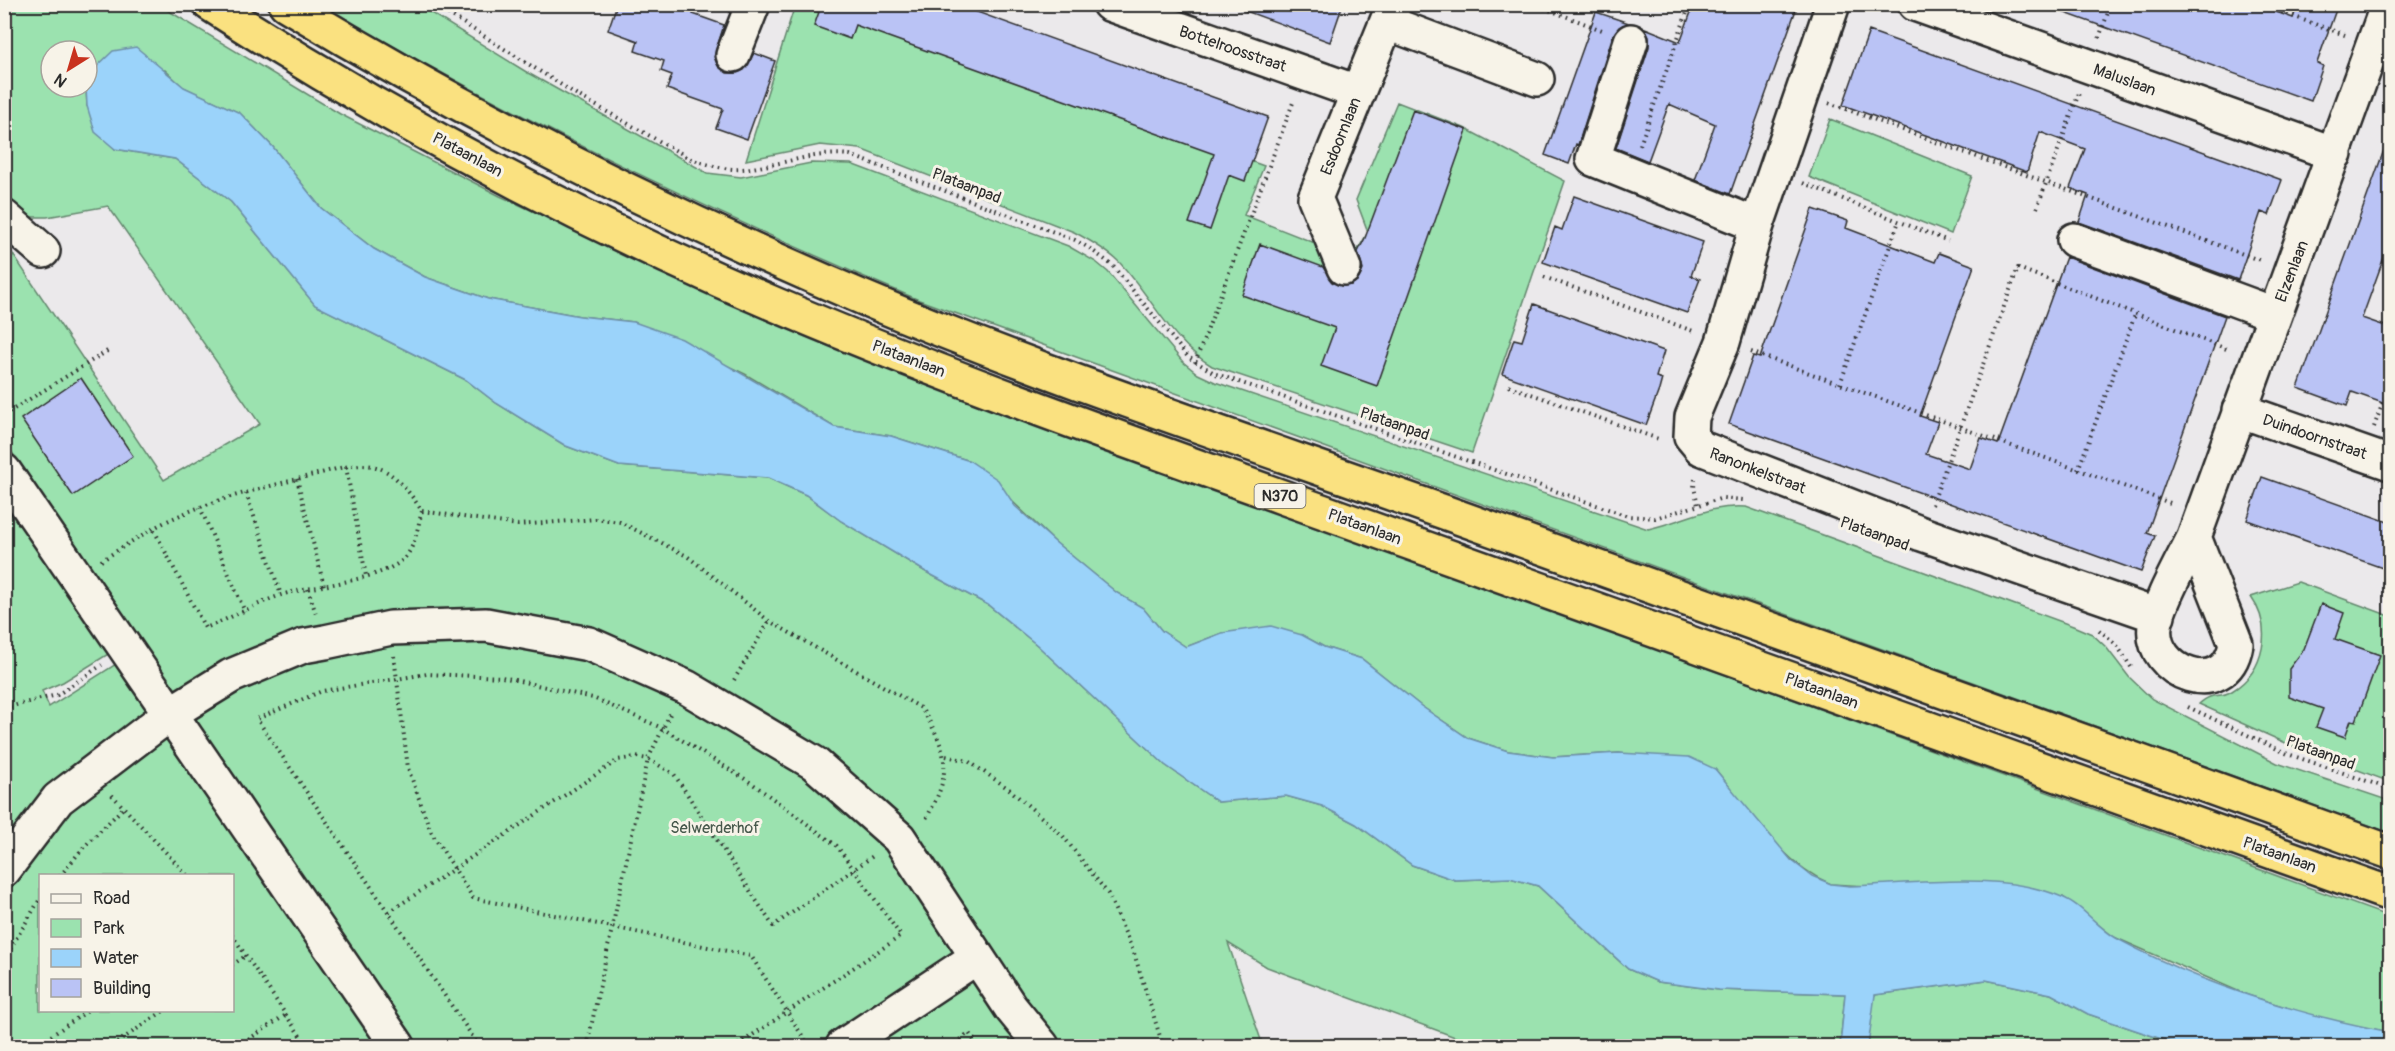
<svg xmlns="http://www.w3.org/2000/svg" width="2395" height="1051" font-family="Pangolin,sans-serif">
	<rect width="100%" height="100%" fill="#ebe9eb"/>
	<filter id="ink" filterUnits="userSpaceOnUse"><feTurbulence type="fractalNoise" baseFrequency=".0167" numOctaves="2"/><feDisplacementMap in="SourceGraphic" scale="12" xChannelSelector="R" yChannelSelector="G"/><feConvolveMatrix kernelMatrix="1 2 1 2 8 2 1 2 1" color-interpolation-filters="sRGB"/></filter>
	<g filter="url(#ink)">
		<path fill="#9be2af" stroke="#63866d" stroke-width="1.5" fill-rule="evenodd" d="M816,4L1264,166L1244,215L1353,258L1368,232L1356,200L1397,102L1464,128L1565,181L1472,453L1212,366C1172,343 1151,296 1120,263C1107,250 1091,241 1074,232L860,149L820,145L746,160L795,5Z
			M11,5H159L340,114L500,196L653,266L1125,456L2390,917V1032L2330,1021L2247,995L2114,937L2063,897L1831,884C1781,864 1749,809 1715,769L1619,753L1553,757L1508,751L1468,738L1421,706L1362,659L1324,647L1302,635L1222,633L1186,647L1162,631L1143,608L1117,593L1055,542L970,461L891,436L834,427L745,374L634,322L580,316L488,299L425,277L374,249L321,208L273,147L240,113L183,87L165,70L92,71L87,85V51H51V87H86L87,106L115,149L175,159L231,202L315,305L466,380L496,403L566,446L619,466L768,478L806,495L841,521L926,572L988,605L1037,645L1165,765L1218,802L1286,796L1322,806L1356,824L1412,865L1455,880L1510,878L1538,886L1628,969L1658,982L1719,990L1845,994L1840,1046H1489L1455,1037L1267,967L1228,943L1263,1046H5V495L110,653L63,682L42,691L49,707L116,664L171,688L5,442L4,241L164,480L260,424L108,206L47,217H26L5,202L4,13ZM40,876H232V1010H40Z
			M321,5H418L528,73L707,173L741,177L811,163L851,164L1068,246L1096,262L1108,272L1183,362L1198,374L1215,382L1648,529C1682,522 1710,504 1746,507L2073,626L2092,634L2106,647L2129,677L2152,699L2277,763L2390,801V833L919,300C713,214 513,117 321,5Z
			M1830,119L1972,176L1951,234L1809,177Z
			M2298,582L2390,616V782L2288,744L2199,704C2215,690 2217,700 2232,691C2265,671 2273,628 2251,597Z
			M1986,980L2051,994L2088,1014L2182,1046H1868L1874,995Z"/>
		<path fill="#9bd3fa" stroke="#6e90a7" stroke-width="1.5" d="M136,47L184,87L240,113L273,147L321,208L374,249L425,277L488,299L580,316L634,322L682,339L834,427L891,436L970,461L998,480L1015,506L1055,542L1117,593L1143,608L1162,631L1186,647L1222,633L1271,626L1302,635L1324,647L1362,659L1421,706L1468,738L1508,751L1553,757L1619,753L1689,757L1715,769L1791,860L1812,876L1831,884L1850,886C1915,884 2001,871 2062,897C2082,905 2097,927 2116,938C2201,984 2296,1014 2390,1032V1046H2182L2088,1014L2051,994L1986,980L1875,995L1868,1046H1840L1845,994L1719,990L1658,982L1628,969L1538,886L1510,878L1455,880L1412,865L1356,824L1322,806L1286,796L1218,802L1165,765L1037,645L988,605L926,572L841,521L806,495L768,478L619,466L566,446L496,403L466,380L315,305L231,202L175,159L115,149L95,132L87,106L86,88L92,71L113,51Z"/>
		<path fill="#bac3f5" stroke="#2b2b2b" stroke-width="1.5" d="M617,4H697L693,14L724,25L714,57L718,66L727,73H736L744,70L754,53L775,61L747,139L716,128L723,109L667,89L672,75L661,71L664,61L635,51L638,41L608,30Z
			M807,4H955L1268,117L1245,181L1229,175L1210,230L1189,223L1214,154L855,25L850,39L814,26L819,12L806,8Z
			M1235,4H1343L1330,42L1235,7Z
			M1694,4H1798L1730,194L1695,180L1715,124L1669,104L1648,161L1616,148L1649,47V36L1645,28L1680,42Z
			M2051,4H2254L2293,18L2298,4H2338L2317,63L2323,66L2311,101L2051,8Z
			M1596,12L1629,23L1619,27L1613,35L1578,145L1576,144L1569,164L1545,155Z
			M1869,31L2282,180L2269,215L2261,212L2238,280L2079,222L2088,195L2070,188L2085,149L2040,132L2027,172L1843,105Z
			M1413,110L1467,130L1377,386L1321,366L1335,328L1242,295L1260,244L1323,267L1332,282L1341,286L1351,285L1358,280L1363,270L1358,252L1365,238Z
			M2388,139H2391V238L2362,318L2391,328V406L2352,392L2347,406L2298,388Z
			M1574,196L1703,242L1691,276L1700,279L1687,313L1543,262L1555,227L1562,230Z
			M1813,209L1848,221L1846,228L1935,262L1939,253L1974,266L1920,416L1938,422L1926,454L1970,469L1981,438L1998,444L2066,257L2225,316L2147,533L2155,536L2141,572L1729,424L1753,356L1760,358Z
			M1534,304L1664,351L1656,377L1662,379L1659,390L1646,425L1502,374L1514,339L1522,341Z
			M81,378L133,456L73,496L21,419Z
			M2262,477L2391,523V571L2247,520Z
			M2321,604L2344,613L2335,639L2380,655L2356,721L2351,720L2345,737L2316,727L2323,709L2289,697V669L2304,649Z"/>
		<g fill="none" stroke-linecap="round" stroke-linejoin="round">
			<defs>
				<path id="minor" d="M1109,4L1357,92
					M1833,4L1757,225L1723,342L1692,417L1691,436L1701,448L1922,534L2158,616
					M1915,4L2335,154
					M1388,23L1537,79
					M1631,41L1593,159L1757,225
					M733,55L753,4
					M4,217L43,251
					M2074,240L2274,314
					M1344,268L1315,198L1394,4
					M2239,410L2390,463
					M4,471L398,1046
					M2194,537L2388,4
					M2194,537L2236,644C2226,703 2149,673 2155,626C2158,603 2183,560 2194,537Z
					M4,870L58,799L171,713L231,676L303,646L325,642L391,628L486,625L589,644L686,687L814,763L899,838L1011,1008L1042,1046
					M843,1046L977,957"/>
				<path id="highway" d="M210,4C371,108 547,203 721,281C945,380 1178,459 1408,542C1736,659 2063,777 2390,894
					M286,4C472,117 665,214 866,299C1055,379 1251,443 1444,512C1760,625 2075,738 2390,852"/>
			</defs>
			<use href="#minor" stroke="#2b2b2b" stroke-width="38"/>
			<use href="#highway" stroke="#2b2b2b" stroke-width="38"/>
			<path stroke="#2b2b2b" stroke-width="4" stroke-dasharray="1.5 4.5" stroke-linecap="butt" d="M433,4L579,96L691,159C708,165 725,170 742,169C780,166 812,151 850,155L1075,240L1089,248L1112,265L1188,357L1216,374L1628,516L1655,518L1723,498L1743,500
				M1533,4L1602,30
				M2259,4L2345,35
				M2099,38L2111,4
				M1829,103L2262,261
				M1640,145L1690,4
				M1803,183L1948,241
				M2037,208L2079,93
				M1544,277L1696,332
				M1751,352L2173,504
				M1195,363L1294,100
				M1840,384L1899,221
				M1509,386L1661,440
				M4,415L109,350
				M2374,427L2390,383
				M346,467L366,576
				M2078,470L2135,315
				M297,479L324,586
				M1695,479L1694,487L1698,505
				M246,493L281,595
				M1932,505L2018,268L2229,350
				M200,507L245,612
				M422,511L518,525L596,519L620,522L687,556L769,621L921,708C951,754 952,775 924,822
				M101,561C118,550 135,539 152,529C200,502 256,490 309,476C328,472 352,462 372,466C394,470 410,493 422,511C418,525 416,543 407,555C388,581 312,585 281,595C256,604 231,618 205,628L153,528
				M308,589L316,614
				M2099,630L2116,644L2133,670
				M394,656L408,768L431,832L473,898L751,956L809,1046
				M734,680L769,621
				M2188,707L2288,754L2390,789
				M4,708L57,695L102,665
				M946,756L968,761L1009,789L1063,836L1108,894L1134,953L1163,1046
				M112,795L188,876
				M60,876L83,848L124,807
				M389,912L618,760L636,757L648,759L674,774L773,926L873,856
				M232,935L307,1046
				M4,959L40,899
				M232,965L247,955
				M36,1046L89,1010
				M112,1046L165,1010
				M238,1046L286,1015
				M479,1046L257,719L322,691L427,674L502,677L593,698L662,728L753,784L837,846L901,936L736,1046
				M587,1046L648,759L670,714
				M950,1046L969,1033L978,1046"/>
			<use href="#minor" stroke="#f7f3e8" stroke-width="33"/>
			<use href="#highway" stroke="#fae180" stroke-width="33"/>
		</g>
	</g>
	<g text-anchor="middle" stroke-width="6" stroke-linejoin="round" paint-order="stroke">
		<rect fill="#f7f3e8" stroke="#686764" stroke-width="1.5" x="1254.5" y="484" width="51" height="24" rx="4.5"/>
		<g font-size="15" font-weight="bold" fill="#2b2b2b">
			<text x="1280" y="501">N370</text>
		</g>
		<g font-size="16" fill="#2b2b2b" stroke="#f7f3e8">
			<text transform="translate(1233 48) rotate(19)" y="6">Bottelroosstraat</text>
			<text transform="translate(2125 79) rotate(20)" y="6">Maluslaan</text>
			<text transform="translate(1340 136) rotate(-68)" y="6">Esdoornlaan</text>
			<text transform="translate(468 154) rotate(28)" y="6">Plataanlaan</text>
			<text transform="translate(967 185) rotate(21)" y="6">Plataanpad</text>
			<text transform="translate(2291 271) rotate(-69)" y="6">Elzenlaan</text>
			<text transform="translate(909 358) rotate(21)" y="6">Plataanlaan</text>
			<text transform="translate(1395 423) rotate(19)" y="6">Plataanpad</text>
			<text transform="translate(2315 436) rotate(19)" y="6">Duindoornstraat</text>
			<text transform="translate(1758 470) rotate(21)" y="6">Ranonkelstraat</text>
			<text transform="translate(1365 526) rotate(20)" y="6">Plataanlaan</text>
			<text transform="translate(1875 533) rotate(20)" y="6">Plataanpad</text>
			<text transform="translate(1822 690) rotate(20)" y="6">Plataanlaan</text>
			<text transform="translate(2321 752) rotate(20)" y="6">Plataanpad</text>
			<text transform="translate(2280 854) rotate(20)" y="6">Plataanlaan</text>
		</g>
		<g font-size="16" fill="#47594c" stroke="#f7f3e8">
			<text x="715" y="833">Selwerderhof</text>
		</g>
	</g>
	<rect width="2395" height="1051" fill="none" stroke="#f7f3e8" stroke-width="24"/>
	<rect x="12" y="12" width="2371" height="1027" fill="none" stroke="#2b2b2b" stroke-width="2" filter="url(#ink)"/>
	<rect x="39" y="874" width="195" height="138" fill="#f7f3e8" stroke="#a5a39c" stroke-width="1.5"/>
	<rect x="51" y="894" width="30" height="9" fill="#f7f3e8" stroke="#a5a39c" stroke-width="1.5"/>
	<text x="93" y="904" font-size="18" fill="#2b2b2b">Road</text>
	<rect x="51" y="919" width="30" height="18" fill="#9be2af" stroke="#a5a39c" stroke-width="1.5"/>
	<text x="93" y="934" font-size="18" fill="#2b2b2b">Park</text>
	<rect x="51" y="949" width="30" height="18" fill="#9bd3fa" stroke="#a5a39c" stroke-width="1.5"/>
	<text x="93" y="964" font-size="18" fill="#2b2b2b">Water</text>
	<rect x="51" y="979" width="30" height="18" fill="#bac3f5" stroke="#a5a39c" stroke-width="1.5"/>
	<text x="93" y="994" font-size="18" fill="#2b2b2b">Building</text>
	<g transform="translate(69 69) rotate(217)"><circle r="28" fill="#f7f3e8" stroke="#a5a39c" stroke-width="1.5"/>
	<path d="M0-4.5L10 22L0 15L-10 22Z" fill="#c8321e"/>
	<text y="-9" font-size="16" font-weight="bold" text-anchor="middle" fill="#2b2b2b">N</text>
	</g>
</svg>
